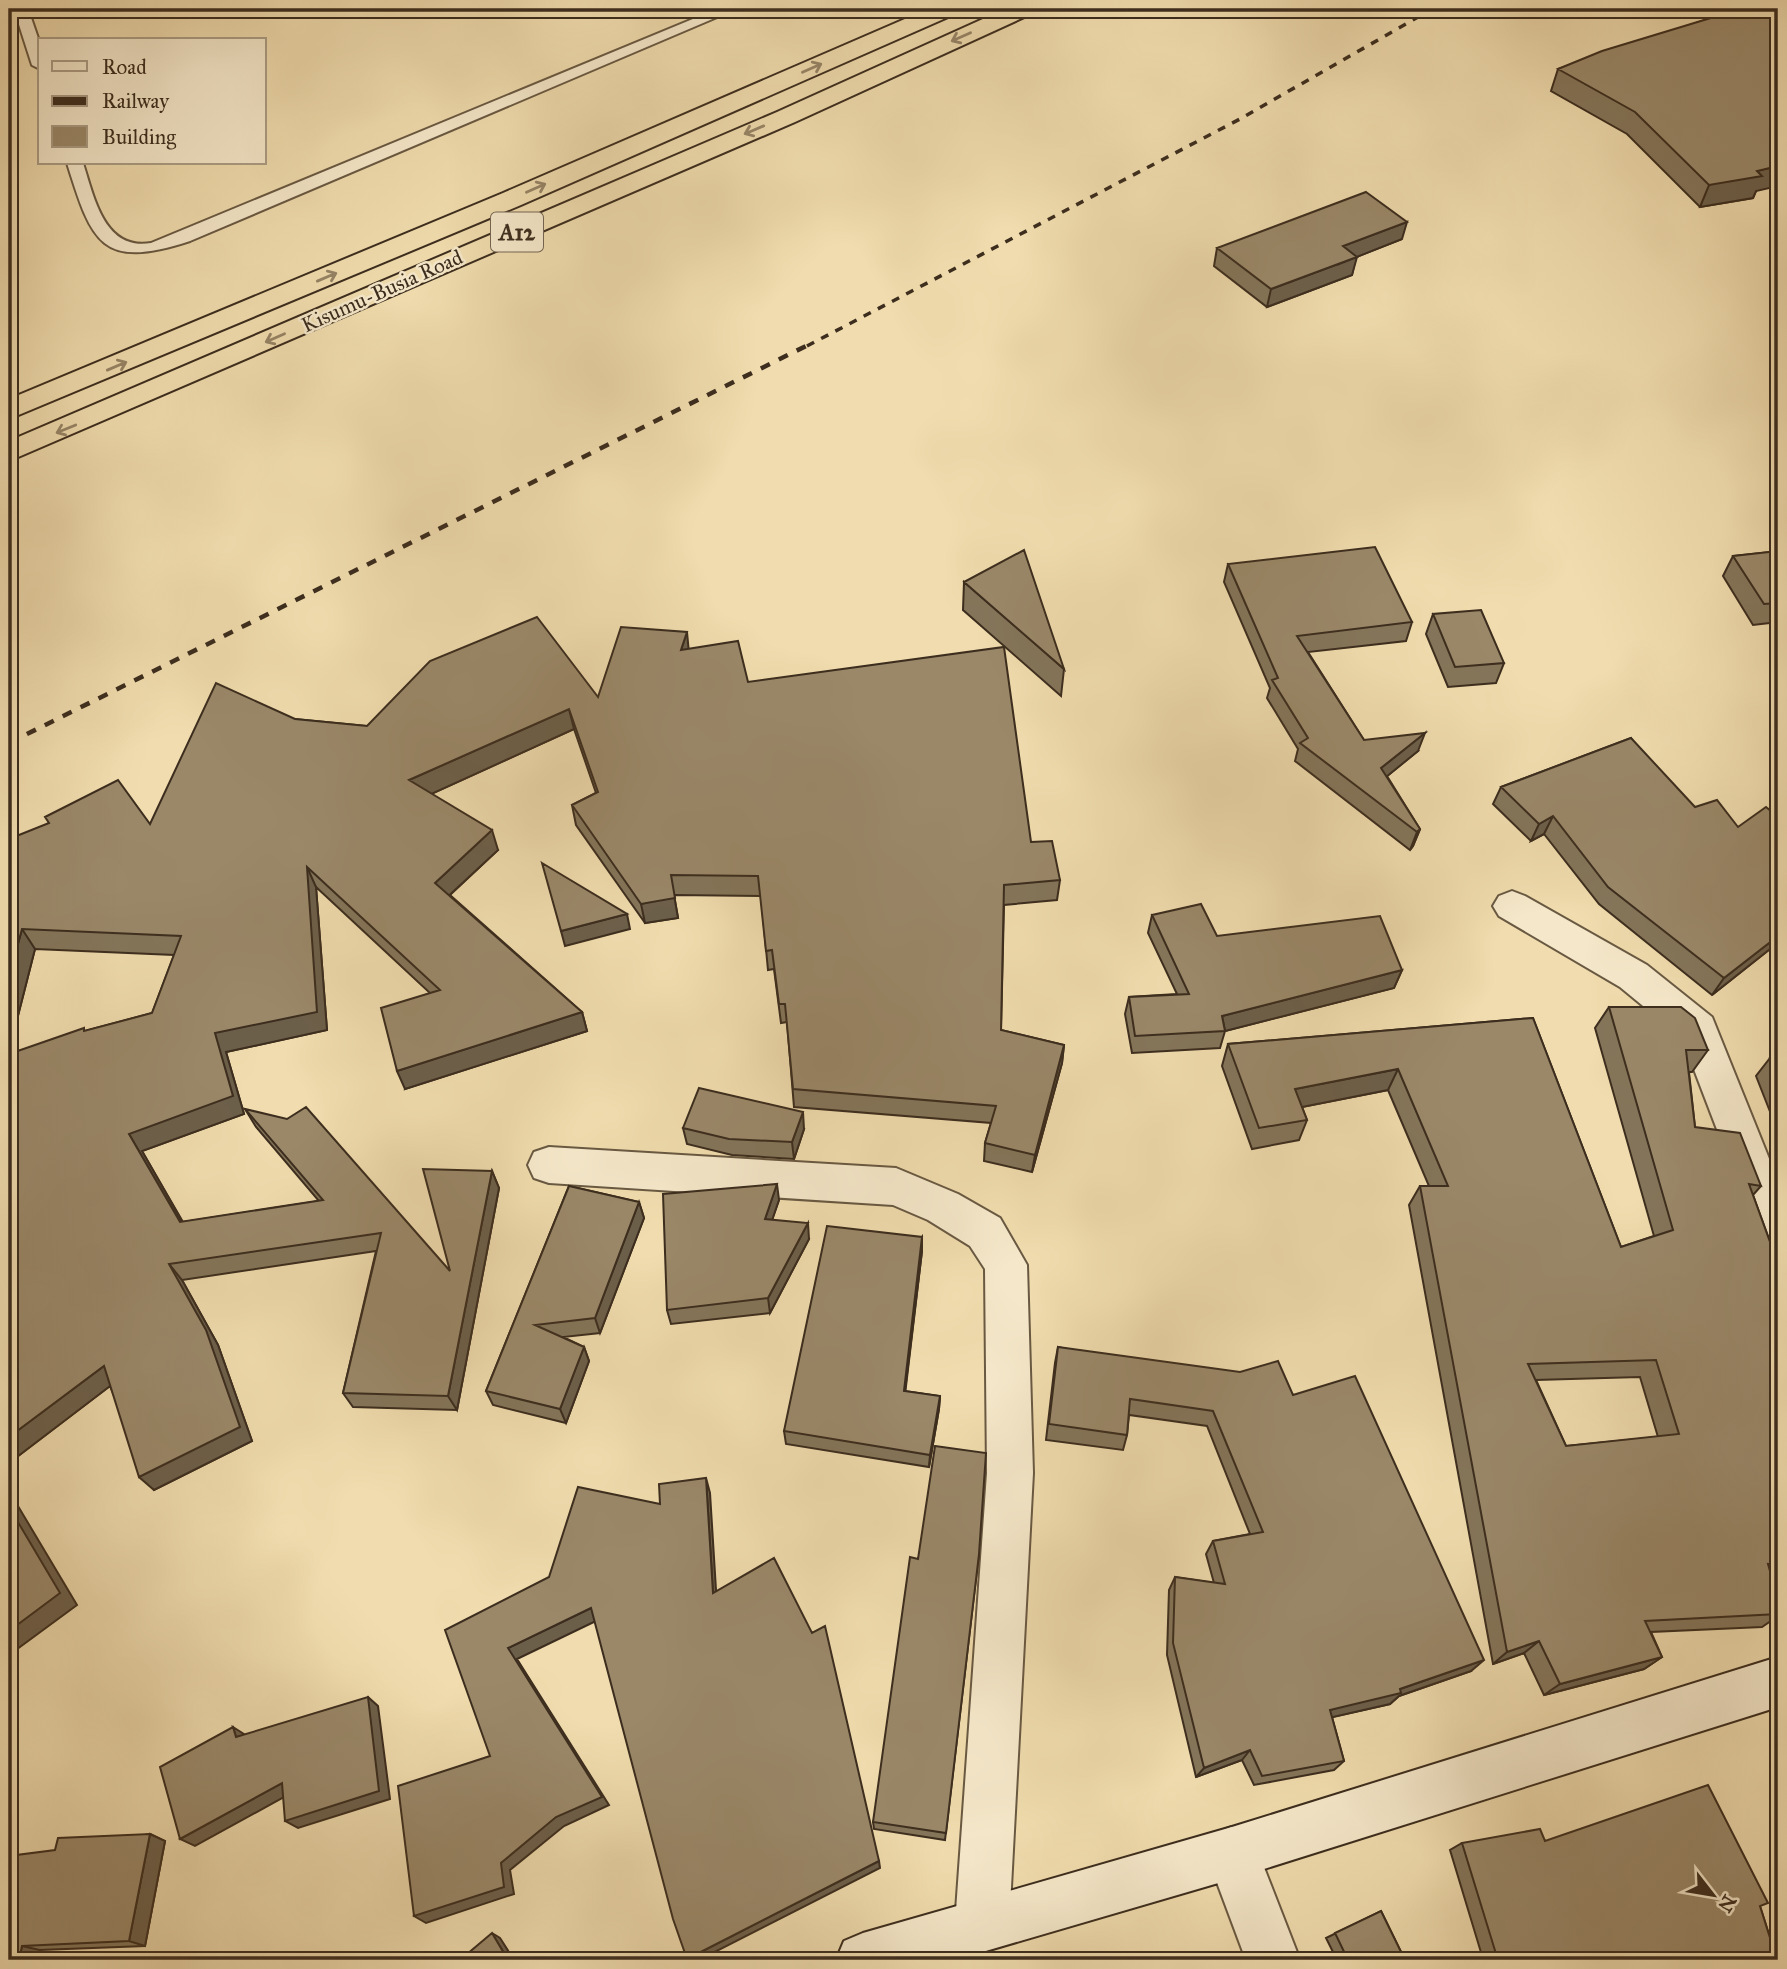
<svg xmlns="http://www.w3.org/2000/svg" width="1787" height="1969" font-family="'IM FELL Great Primer',serif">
	<rect width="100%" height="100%" fill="#f0dcae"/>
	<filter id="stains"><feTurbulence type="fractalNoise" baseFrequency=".00286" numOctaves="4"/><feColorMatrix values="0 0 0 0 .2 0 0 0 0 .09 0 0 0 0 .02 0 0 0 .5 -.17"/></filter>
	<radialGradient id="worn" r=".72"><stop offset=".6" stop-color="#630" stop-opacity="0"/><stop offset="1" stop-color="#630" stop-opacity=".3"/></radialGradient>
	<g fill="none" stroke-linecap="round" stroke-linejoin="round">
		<defs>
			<path id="lane" d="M14,9H28L40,44V69L32,65Z
				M717,9H736L190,241C101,270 92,243 67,163H83C94,197 104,251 151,243Z"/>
			<path id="street" d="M1512,891L1525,896L1647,965L1712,1017L1778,1181V1253L1763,1248L1757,1234L1682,1038L1620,987L1499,916L1493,906L1499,896Z
				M549,1147L896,1168L958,1194L1000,1218L1027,1265L1033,1473L1009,1925L1001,1944L982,1952L963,1944L955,1925L987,1473L985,1269L970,1246L928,1220L893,1205L549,1183L534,1178L528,1165L534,1152Z
				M1232,1827L1251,1834L1300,1960H1246L1206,1853L1213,1834Z"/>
			<path id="secondary" d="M1778,1657V1707L1232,1879L955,1960H836L844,1941L863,1933L1232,1827Z"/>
			<path id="highway" d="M928,9H958L955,14L521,205L9,419V399L503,193Z
				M1005,9H1034L1031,14L795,122L9,461V441L777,112Z"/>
		</defs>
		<use href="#lane" stroke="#695942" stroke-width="4"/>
		<use href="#street" stroke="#695942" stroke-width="4"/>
		<use href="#secondary" stroke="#3c2d1e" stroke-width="4"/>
		<use href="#highway" stroke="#3c2d1e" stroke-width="4"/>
		<use href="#lane" fill="#f5e8ca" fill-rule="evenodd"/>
		<use href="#street" fill="#f5e8ca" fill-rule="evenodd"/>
		<use href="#secondary" fill="#f5e8ca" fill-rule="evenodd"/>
		<use href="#highway" fill="#f0dcae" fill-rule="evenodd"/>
		<path stroke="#3c2d1e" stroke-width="3.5" stroke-dasharray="8 8" stroke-linecap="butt" d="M807,346L1240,119L1432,9"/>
		<path stroke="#3c2d1e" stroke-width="4.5" stroke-dasharray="10 10" stroke-linecap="butt" d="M9,743L810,344"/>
	</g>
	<path fill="#84755a" stroke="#3c2d1e" stroke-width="2" fill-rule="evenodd" d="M1712,9H1778L1756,191L1753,198L1700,207L1627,134L1551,91L1558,69L1708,19Z
		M1402,239L1356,257L1352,275L1267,307L1214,266L1217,248Z
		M1778,551V622L1753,625L1723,576L1733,556Z
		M1228,564L1412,622L1406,641L1308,652L1364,740L1418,751L1387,776L1420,829L1413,846L1410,850L1295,761L1298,749L1267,698L1270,688L1224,582Z
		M964,582L1064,669L1061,696L963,610Z
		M1433,614L1504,663L1496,683L1448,687L1426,634Z
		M689,649L1031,842L1060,880L1057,900L1004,905L1001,1030L1064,1045L1062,1063L1032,1172L984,1161L985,1143L991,1123L794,1107L787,1022L781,1023L774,969L768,970L761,896L674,895L678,918L645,923L576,825L572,805L596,793L574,729L431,794L498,850L450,895L582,1012L587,1031L405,1089L430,993L316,887L327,1030L226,1052L244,1114L142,1151L183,1222L319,1201L256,1127L245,1109L450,1271L492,1171L499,1188L457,1410L353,1407L343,1393L376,1251L182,1280L218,1345L252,1441L154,1490L110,1386L9,1463V1054L85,1031L152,1013L174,955L35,949L9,1051V839L150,824L295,719L367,726L598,697Z
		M1631,738L1770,949L1712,995L1599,904L1544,834L1531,841L1493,804L1501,787Z
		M1152,915L1217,936L1402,970L1394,988L1225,1031L1220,1048L1132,1053L1125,1014L1129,997L1177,994L1148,933Z
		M1609,1007L1708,1050L1692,1072H1689L1695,1127L1761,1186L1753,1195L1778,1264V1582L1773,1581L1778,1600V1616L1762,1627L1651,1632L1662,1657L1644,1669L1544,1695L1524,1653L1493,1664L1409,1205L1420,1186H1429L1388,1090L1302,1107L1307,1120L1299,1140L1252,1149L1222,1066L1228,1044L1533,1018L1621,1247L1654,1236L1595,1028ZM1640,1377L1658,1437L1566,1446L1536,1380Z
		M1770,1058H1778V1132L1756,1076Z
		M683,1128L804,1129L794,1159L732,1155L687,1144Z
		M569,1186L639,1202L644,1218L600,1333L563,1337L584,1347L589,1361L566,1423L493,1405L486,1391Z
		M779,1200L772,1220L809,1239L770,1313L671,1324L667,1310Z
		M922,1237V1251L905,1391L940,1396L939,1409L929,1467L786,1444L784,1431Z
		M1058,1347L1293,1395L1471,1671L1399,1696L1390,1704L1332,1717L1344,1761L1334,1770L1254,1785L1242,1760L1196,1777L1167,1655L1169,1590L1175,1577L1214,1583L1206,1554L1213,1541L1250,1534L1207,1426L1129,1415L1127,1435L1123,1450L1046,1440L1055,1363Z
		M979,1554L945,1840L874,1829L873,1822Z
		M150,1834L165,1841L145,1946L40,1950L39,1960H9L55,1850Z
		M1545,1841L1760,1906L1777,1960H1479L1483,1959L1450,1850L1462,1843Z
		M1381,1911L1405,1960H1337L1326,1938Z"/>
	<path fill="#6c5f4a" stroke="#3c2d1e" stroke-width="2" d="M1778,166V186L1756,191L1753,198L1700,207L1709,185L1757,171Z
		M1407,222L1402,239L1339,264L1343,246Z
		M1357,257L1352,275L1267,307L1271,289Z
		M687,632L689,653L681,650Z
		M569,709L574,729L416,801L409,780Z
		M1425,733L1418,751L1375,786L1381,768Z
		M1553,816L1544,834L1531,841L1539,824Z
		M1420,829L1413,846L1410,850L1417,832Z
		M492,830L498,850L442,902L435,883Z
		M307,867L316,887L327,1030L226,1052L244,1114L142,1151L192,1239L180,1222L129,1134L215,1033Z
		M674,895L678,918L645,923L641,904Z
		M627,914L630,929L565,946L561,931Z
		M22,929L35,949L9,1051V977Z
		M1778,936V941L1770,949L1712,995L1724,978Z
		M1402,970L1394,988L1225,1031L1222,1016Z
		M582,1012L587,1031L405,1089L397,1071Z
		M1064,1045L1062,1063L1032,1172L1035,1155Z
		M1398,1069L1388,1090L1287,1110L1295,1089Z
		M803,1112L804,1129L794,1159L792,1142Z
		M492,1171L499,1188L457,1410L448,1396Z
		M777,1184L779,1200L767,1235L765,1219Z
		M639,1202L644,1218L600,1333L595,1318Z
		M808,1223L809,1239L770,1313L768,1298Z
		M922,1237V1251L904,1403V1391Z
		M169,1264L182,1280L218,1345L252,1441L154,1490L139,1477Z
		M584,1347L589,1361L566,1423L560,1409Z
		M104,1366L118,1380L9,1463V1437Z
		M940,1396L939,1409L929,1467L930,1455Z
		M706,1478L710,1493L717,1606L713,1593Z
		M9,1491L77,1605L9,1655Z
		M591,1608L598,1620L517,1659L609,1805L564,1826L510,1870L514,1894L426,1923L414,1916L501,1863L508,1648Z
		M1539,1641L1524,1653L1493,1664L1507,1652Z
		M1662,1657L1644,1669L1544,1695L1560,1684Z
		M1484,1660L1471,1671L1399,1696L1390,1704L1320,1720L1330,1710L1400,1689Z
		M368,1697L378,1706L390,1799L298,1828L285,1821Z
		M233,1727L247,1736L236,1737Z
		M1250,1750L1242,1760L1196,1777L1204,1768Z
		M282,1783L295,1791L195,1846L180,1839Z
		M150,1834L165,1841L145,1946L129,1941Z
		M879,1861L880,1868L699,1960H688L687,1959Z
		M492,1933L500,1938L514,1960H508Z
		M22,1946L40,1950L39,1960H19Z"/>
	<path fill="#9a8869" stroke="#3c2d1e" stroke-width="2" fill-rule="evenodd" d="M1733,9H1778V166L1757,171L1762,176L1709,185L1635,112L1558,69L1602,51L1737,10Z
		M1366,192L1407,222L1343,246L1357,257L1271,289L1217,248Z
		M1375,547L1412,622L1297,636L1364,740L1425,733L1381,768L1420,829L1417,832L1300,743L1308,738L1272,680L1278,678L1228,564Z
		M1024,550L1064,669L964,582Z
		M1778,551V603L1764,604L1733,556Z
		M1481,610L1504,663L1455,667L1433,614Z
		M537,617L598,697L621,627L687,632L681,650L738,641L748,682L1004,647L1031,842L1052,841L1060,880L1004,885L1001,1030L1064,1045L1035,1155L985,1143L996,1106L793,1089L785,1004H779L772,950L766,951L758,876L671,875L675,898L641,904L572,805L598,792L569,709L409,780L492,830L435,883L582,1012L397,1071L381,1008L440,990L307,867L317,1012L215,1033L233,1096L129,1134L180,1222L323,1200L245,1109L287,1119L306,1107L450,1271L423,1169L492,1171L448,1396L343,1393L381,1233L169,1264L206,1330L240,1427L139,1477L104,1366L9,1437V1054L84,1028V1031L152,1013L181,936L22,929L9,977V839L49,823L45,817L118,780L150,824L216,683L295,719L367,726L430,661Z
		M1631,738L1695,807L1717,800L1738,827L1766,807L1778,817V936L1724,978L1608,887L1553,816L1539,824L1501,787Z
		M542,863L627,914L561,931Z
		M1201,904L1217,936L1380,916L1402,970L1222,1016L1225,1031L1135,1036L1129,997L1189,994L1152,915Z
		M1609,1007H1681L1695,1018L1708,1050H1686L1695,1127L1740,1133L1761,1186L1749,1184L1778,1264V1565L1768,1564L1778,1600V1614L1645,1621L1662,1657L1560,1684L1539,1641L1507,1652L1420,1186H1448L1398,1069L1295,1089L1307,1120L1259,1128L1228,1044L1533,1018L1621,1247L1673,1230ZM1656,1360L1679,1434L1566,1446L1528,1364Z
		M1770,1058H1778V1079Z
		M699,1088L803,1112L792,1142L729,1139L683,1128Z
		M777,1184L765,1219L808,1223L768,1298L667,1310L663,1194Z
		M569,1186L639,1202L595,1318L535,1325L584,1347L560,1409L486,1391Z
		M827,1226L922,1237L904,1391L940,1396L930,1455L784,1431Z
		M1058,1347L1240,1372L1278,1361L1293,1395L1355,1376L1484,1660L1400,1689L1401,1693L1330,1710L1344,1761L1262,1776L1250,1750L1204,1768L1173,1643L1175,1577L1225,1584L1213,1541L1263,1532L1213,1411L1130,1399L1127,1435L1049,1424Z
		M935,1446L986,1453L979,1554L946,1833L873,1822L910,1557L918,1559Z
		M706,1478L713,1593L774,1558L812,1633L825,1626L879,1861L687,1959L673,1919L591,1608L508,1648L602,1797L556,1817L501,1863L504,1887L414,1916L398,1786L490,1756L445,1630L549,1577L578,1487L660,1504L659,1484Z
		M9,1507L60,1593L9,1631Z
		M368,1697L379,1791L285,1821L282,1783L180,1839L160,1767L233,1727L236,1737Z
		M1708,1785L1768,1903L1760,1906L1777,1960H1482L1490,1956L1497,1957L1462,1843L1540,1829L1545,1841Z
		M150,1834L129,1941L22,1946L19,1960H9V1856L55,1850L58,1838Z
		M1381,1911L1405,1960H1348L1335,1933Z
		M492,1933L508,1960H460Z"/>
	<defs><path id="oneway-shaft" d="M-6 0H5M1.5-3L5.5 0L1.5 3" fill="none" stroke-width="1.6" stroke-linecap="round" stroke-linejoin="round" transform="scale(1.75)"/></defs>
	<g stroke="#968466">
		<use href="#oneway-shaft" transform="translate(961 37) rotate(156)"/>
		<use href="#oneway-shaft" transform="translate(812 68) rotate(-24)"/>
		<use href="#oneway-shaft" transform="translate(754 130) rotate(157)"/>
		<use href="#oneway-shaft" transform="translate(536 188) rotate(-24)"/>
		<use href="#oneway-shaft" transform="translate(327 277) rotate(-23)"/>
		<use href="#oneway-shaft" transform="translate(275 338) rotate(156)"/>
		<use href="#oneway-shaft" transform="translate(117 366) rotate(-23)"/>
		<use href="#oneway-shaft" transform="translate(66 429) rotate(158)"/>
	</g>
	<g text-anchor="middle" stroke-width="5" stroke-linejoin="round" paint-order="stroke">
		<g font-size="21" fill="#3c2d1e" stroke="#f5e8ca">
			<text transform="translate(382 291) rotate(-24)" y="7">Kisumu-Busia Road</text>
		</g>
		<rect fill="#f5e8ca" stroke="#746552" stroke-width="2" x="491" y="212.5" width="52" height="39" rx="5"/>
		<g font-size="23" font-weight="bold" fill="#3c2d1e">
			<text x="517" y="240">A12</text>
		</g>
	</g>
	<rect width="1787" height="1969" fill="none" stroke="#f0dcae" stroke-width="35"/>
	<rect x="10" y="10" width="1766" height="1948" fill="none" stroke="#3c2d1e" stroke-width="3.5"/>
	<rect x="18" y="18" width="1752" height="1934" fill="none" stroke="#3c2d1e" stroke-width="2"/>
	<rect x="38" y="38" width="228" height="126" fill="#f5e8ca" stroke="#ab9d85" stroke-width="2"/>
	<rect x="52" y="61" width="35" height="10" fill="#f5e8ca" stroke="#ab9d85" stroke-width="2"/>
	<text x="102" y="74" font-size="21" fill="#3c2d1e">Road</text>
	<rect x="52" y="96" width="35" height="10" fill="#3c2d1e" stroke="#ab9d85" stroke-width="2"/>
	<text x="102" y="108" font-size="21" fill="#3c2d1e">Railway</text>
	<rect x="52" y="126" width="35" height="21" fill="#9a8869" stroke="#ab9d85" stroke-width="2"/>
	<text x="102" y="144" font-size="21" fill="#3c2d1e">Building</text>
	<g transform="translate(1713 1895) rotate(121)" stroke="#f5e8ca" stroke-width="5" paint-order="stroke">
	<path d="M0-5L12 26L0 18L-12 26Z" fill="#3c2d1e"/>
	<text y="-10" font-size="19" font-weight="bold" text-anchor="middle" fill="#3c2d1e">N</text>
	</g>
	<rect width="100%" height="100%" filter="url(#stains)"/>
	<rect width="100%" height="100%" fill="url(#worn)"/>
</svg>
